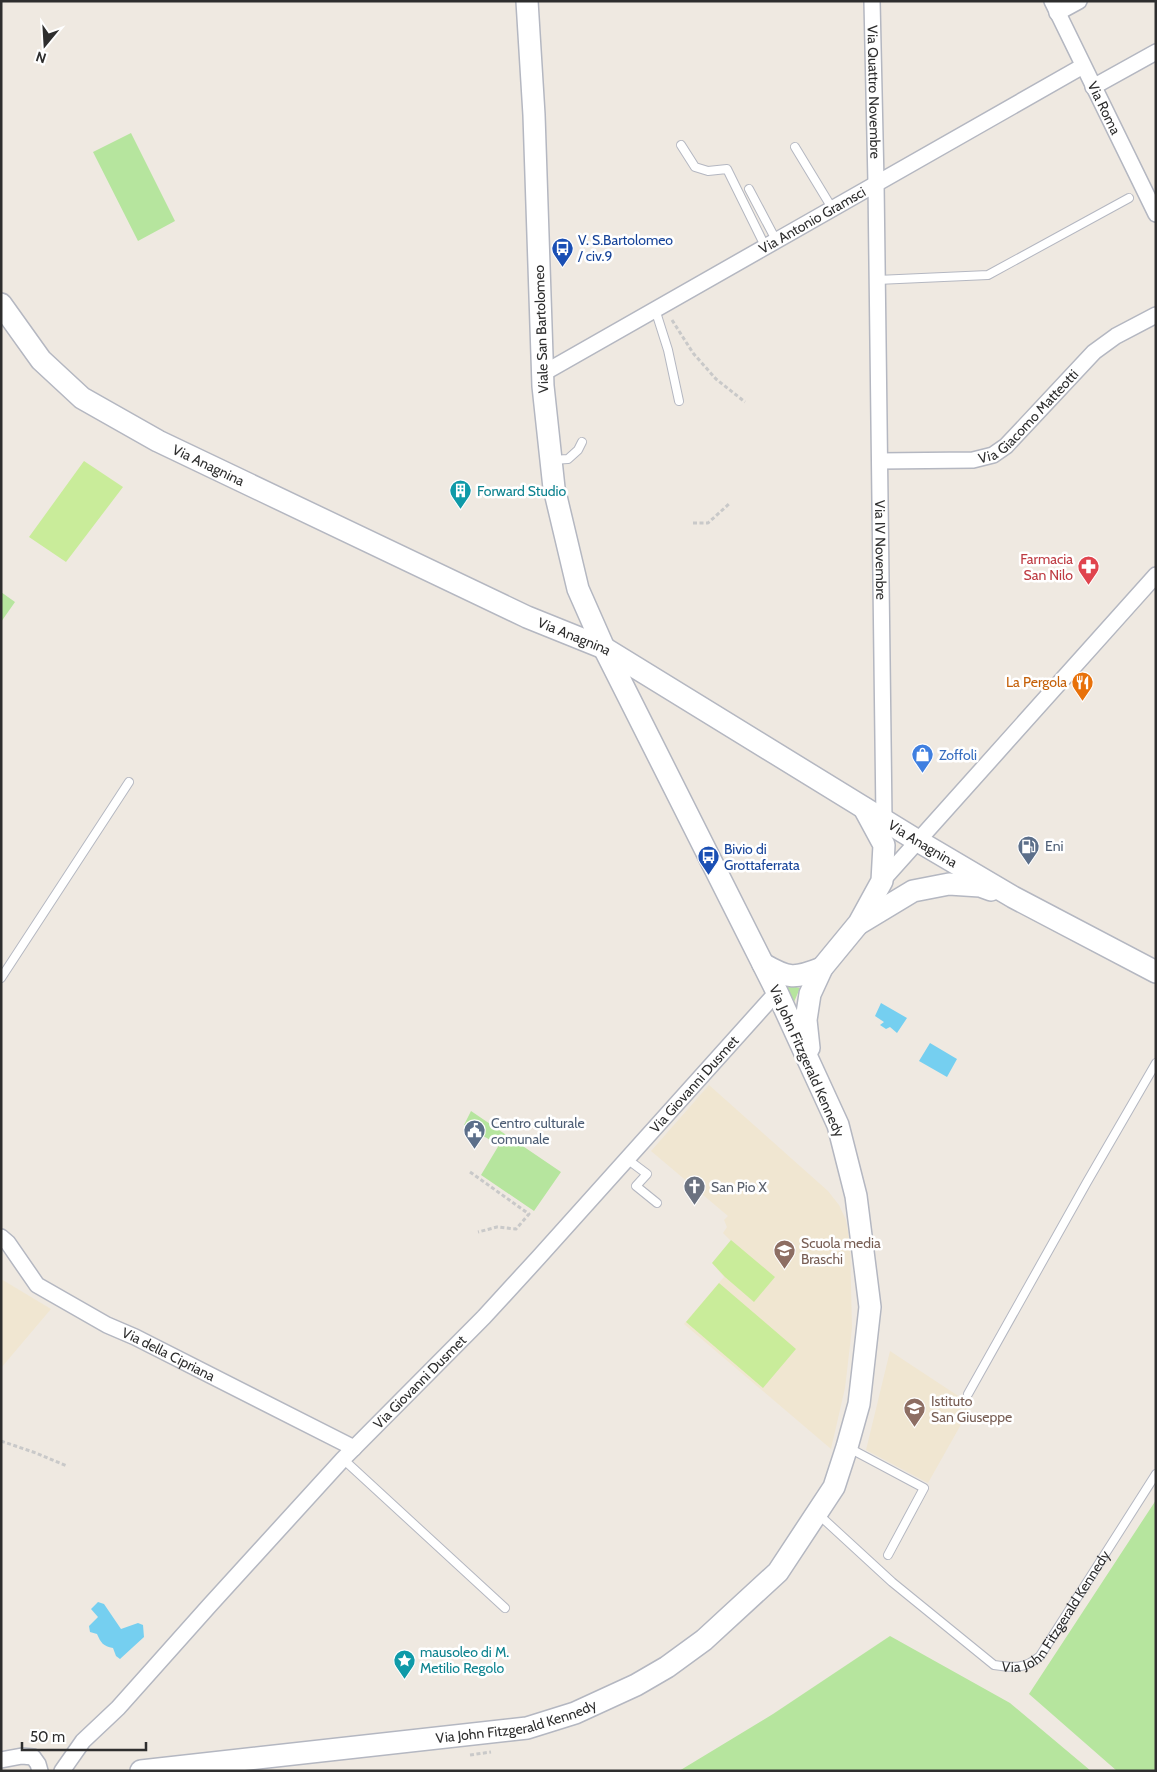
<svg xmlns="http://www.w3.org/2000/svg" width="1157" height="1772" font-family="Cabin,sans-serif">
	<rect width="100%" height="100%" fill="#efe9e1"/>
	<path fill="#f0e6d1" d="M709,1085L828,1191L839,1205L846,1220L850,1243L852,1328L845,1388L831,1449L684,1324L724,1277L712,1263L731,1241L723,1233L727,1227L724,1220L728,1216L651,1151Z
		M1,1279L51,1309L1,1368Z
		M890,1351L972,1405L928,1483L866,1450Z"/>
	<path fill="#b6e59e" d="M131,133L175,221L138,241L93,152Z
		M1,592L15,602L1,622Z
		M772,981L800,988L788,1016Z
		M471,1111L561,1172L534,1211L481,1175L499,1145L464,1125Z
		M1156,1500V1771H1117L1029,1694Z
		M890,1636L1010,1703L1091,1771H679L773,1714Z"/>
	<path fill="#c9ec9a" d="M84,461L123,487L66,562L29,537Z
		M731,1240L775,1277L754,1302L725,1277L712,1263Z
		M719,1283L796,1349L763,1388L686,1322Z"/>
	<path fill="#75cff0" d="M881,1003L907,1018L897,1033L890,1027L886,1029L880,1025L884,1022L875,1016Z
		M930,1043L957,1059L947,1077L919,1061Z
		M98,1602L104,1604L121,1629L138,1623L143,1625L144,1637L120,1659L116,1656L113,1648C103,1646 101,1643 97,1634L90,1632L89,1626L98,1617L91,1609Z"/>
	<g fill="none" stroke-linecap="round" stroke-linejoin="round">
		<defs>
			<g id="lane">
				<path d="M681,145L695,167L708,171L727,169L765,246"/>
				<path d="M795,147L832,208"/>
				<path d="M749,189L776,240"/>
				<path d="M877,280L988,275L1129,198"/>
				<path d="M655,309L668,350L679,401"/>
				<path d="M552,460L568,459L578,450L582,442"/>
				<path d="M1,978L129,782"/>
				<path d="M627,1159L647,1174L636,1186L657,1203"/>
				<path d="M968,1394L1087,1182L1156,1063"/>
				<path d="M849,1448L924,1488L888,1555"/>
				<path d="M343,1459L505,1608"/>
				<path id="s1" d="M818,1514L892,1582L994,1665C1014,1668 1025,1669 1040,1656L1156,1474"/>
			</g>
			<g id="street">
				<path id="s2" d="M872,1L876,183L884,819"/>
				<path id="s3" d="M1052,1L1156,214"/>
				<path d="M1057,13L1079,1"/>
				<path d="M1093,87L1156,52"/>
				<path id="s4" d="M542,374L1083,66"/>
				<path id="s5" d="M880,461L973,460L993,455L1006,446L1094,352L1116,336L1156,315"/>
				<path d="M882,881L1156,575"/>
				<path id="s6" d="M1,1237L8,1243L37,1285L107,1325L135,1337L354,1448"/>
				<path d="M1,1760L22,1756L33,1757L38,1764L40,1771"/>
				<path id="s7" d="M62,1771L83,1741L118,1708L209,1606L343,1459L484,1317L539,1257L777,992"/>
			</g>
			<g id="secondary">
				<path id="s8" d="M1,304L41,360L82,398L158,441L527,617L604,648L918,841L1013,897L1156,972"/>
				<path d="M860,923L913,891L949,884L980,886L991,890"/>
				<path d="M763,964C789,979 794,979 822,968"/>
				<path d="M809,1048L806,1020L810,994L822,968L859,923L882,881L884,845L864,808"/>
				<path id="s9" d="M141,1771L527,1728L575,1713L636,1685L667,1667L704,1640L778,1572L834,1487L847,1447L859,1404L870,1307L856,1196L838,1125L777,992L604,648L578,589L554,488L543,386L534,115L527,1"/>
			</g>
		</defs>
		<use href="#lane" stroke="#b4b7c1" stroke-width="10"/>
		<use href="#street" stroke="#b4b7c1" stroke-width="18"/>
		<use href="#secondary" stroke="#b4b7c1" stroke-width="24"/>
		<path stroke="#c9c9c9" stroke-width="3" stroke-dasharray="4 2.5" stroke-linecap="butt" d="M672,320L693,353L716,379L745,402
			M693,523H708L729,504
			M470,1172L529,1214L516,1229L497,1227L478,1232
			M1,1441L36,1453L67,1466
			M470,1755L491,1752"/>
		<use href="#lane" stroke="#fff" stroke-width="8"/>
		<use href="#street" stroke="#fff" stroke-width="15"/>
		<use href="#secondary" stroke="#fff" stroke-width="21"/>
	</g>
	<defs>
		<symbol id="bus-pin" viewBox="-11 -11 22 30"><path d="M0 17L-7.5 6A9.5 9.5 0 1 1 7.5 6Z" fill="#1a4fb4" stroke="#fff"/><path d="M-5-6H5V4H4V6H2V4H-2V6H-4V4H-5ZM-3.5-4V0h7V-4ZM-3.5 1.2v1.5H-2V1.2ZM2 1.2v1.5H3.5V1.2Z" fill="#fff"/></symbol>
		<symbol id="building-pin" viewBox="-11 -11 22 30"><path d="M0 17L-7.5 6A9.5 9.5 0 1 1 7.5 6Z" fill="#0f9aa8" stroke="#fff"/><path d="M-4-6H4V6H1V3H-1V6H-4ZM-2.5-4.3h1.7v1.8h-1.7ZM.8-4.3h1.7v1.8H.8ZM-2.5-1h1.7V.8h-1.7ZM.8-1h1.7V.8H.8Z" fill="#fff"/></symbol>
		<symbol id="pharmacy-pin" viewBox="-11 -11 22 30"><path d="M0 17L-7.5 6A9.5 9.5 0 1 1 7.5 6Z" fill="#e0444e" stroke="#fff"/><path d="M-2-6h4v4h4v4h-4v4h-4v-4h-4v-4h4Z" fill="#fff"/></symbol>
		<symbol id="restaurant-pin" viewBox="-11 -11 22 30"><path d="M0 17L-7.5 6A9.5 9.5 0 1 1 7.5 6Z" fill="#e8710a" stroke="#fff"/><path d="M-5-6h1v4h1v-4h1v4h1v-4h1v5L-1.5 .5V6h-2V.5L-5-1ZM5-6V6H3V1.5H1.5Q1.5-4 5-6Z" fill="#fff"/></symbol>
		<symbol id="shop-pin" viewBox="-11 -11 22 30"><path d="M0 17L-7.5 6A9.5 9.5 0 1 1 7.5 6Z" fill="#3f7fe0" stroke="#fff"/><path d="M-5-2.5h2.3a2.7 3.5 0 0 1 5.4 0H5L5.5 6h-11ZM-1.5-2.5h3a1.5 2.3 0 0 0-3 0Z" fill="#fff"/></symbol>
		<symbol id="fuel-pin" viewBox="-11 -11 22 30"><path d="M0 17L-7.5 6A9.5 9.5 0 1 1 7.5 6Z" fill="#5c6f8a" stroke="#fff"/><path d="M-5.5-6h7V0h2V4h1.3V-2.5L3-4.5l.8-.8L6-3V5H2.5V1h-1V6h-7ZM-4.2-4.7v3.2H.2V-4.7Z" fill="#fff"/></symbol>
		<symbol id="civic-pin" viewBox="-11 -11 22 30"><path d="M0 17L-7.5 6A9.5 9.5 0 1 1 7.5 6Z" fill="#5c6f8a" stroke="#fff"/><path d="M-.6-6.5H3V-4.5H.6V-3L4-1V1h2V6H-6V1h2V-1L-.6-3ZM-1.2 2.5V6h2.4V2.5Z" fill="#fff"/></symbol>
		<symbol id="church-pin" viewBox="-11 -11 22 30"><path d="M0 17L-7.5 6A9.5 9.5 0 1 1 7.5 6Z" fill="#6b7280" stroke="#fff"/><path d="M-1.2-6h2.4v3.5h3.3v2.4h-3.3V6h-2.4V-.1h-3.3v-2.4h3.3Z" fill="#fff"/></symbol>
		<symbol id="school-pin" viewBox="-11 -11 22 30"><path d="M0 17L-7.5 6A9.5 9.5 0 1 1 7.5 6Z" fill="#8d6e63" stroke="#fff"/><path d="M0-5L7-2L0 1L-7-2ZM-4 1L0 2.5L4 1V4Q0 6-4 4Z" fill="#fff"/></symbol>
		<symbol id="sight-pin" viewBox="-11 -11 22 30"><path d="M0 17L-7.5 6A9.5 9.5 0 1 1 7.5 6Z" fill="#0f9aa8" stroke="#fff"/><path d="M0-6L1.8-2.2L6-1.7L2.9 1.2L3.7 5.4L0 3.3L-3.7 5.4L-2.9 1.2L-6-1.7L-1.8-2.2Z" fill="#fff"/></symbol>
	</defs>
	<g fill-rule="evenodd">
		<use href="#bus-pin" x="550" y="236" width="25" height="34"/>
		<use href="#building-pin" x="448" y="478" width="25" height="34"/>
		<use href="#pharmacy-pin" x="1076" y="554" width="25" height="34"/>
		<use href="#restaurant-pin" x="1070" y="670" width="25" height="34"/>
		<use href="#shop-pin" x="910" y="742" width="25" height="34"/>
		<use href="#fuel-pin" x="1016" y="834" width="25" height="34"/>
		<use href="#bus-pin" x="696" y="844" width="25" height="34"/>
		<use href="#civic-pin" x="462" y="1118" width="25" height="34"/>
		<use href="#church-pin" x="682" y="1174" width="25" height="34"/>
		<use href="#school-pin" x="772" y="1238" width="25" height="34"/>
		<use href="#school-pin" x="902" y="1396" width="25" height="34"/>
		<use href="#sight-pin" x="392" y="1648" width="25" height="34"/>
	</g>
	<g text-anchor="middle" stroke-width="5" stroke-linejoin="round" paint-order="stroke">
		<g font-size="14" fill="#2e2e2e" stroke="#fff">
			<text dy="5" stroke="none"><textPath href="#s2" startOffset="91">Via Quattro Novembre</textPath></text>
			<text dy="5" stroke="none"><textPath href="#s3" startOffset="119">Via Roma</textPath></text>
			<text dy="5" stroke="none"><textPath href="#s4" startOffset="311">Via Antonio Gramsci</textPath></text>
			<text transform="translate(541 329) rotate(-92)" y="5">Viale San Bartolomeo</text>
			<text dy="5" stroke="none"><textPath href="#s5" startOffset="165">Via Giacomo Matteotti</textPath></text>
			<text dy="5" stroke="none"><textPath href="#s8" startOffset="268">Via Anagnina</textPath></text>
			<text dy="5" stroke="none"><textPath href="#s2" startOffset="549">Via IV Novembre</textPath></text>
			<text dy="5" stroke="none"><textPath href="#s8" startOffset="672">Via Anagnina</textPath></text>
			<text dy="5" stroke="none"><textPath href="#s8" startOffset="1078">Via Anagnina</textPath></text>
			<text transform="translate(807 1061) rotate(66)" y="5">Via John Fitzgerald Kennedy</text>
			<text dy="5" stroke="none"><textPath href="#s7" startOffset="934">Via Giovanni Dusmet</textPath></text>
			<text dy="5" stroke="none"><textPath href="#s6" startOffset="209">Via della Cipriana</textPath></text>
			<text dy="5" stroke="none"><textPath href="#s7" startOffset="529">Via Giovanni Dusmet</textPath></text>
			<text dy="5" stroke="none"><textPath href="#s1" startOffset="322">Via John Fitzgerald Kennedy</textPath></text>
			<text dy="5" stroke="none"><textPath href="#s9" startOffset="379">Via John Fitzgerald Kennedy</textPath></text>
		</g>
		<g font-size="14" fill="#164399" stroke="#fff" text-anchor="start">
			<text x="578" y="245">V. S.Bartolomeo<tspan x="578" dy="16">/ civ.9</tspan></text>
			<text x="724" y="854">Bivio di<tspan x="724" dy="16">Grottaferrata</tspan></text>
		</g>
		<g font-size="14" fill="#0d838f" stroke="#fff" text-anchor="start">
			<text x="477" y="496">Forward Studio</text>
			<text x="420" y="1657">mausoleo di M.<tspan x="420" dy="16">Metilio Regolo</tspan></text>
		</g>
		<g font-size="14" fill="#be3a42" stroke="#fff" text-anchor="end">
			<text x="1073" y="564">Farmacia<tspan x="1073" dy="16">San Nilo</tspan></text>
		</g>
		<g font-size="14" fill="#c56008" stroke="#fff" text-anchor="end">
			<text x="1067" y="687">La Pergola</text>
		</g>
		<g font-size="14" fill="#366cbe" stroke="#fff" text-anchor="start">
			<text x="939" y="760">Zoffoli</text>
		</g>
		<g font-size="14" fill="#4e5e75" stroke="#fff" text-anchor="start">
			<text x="1045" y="851">Eni</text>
			<text x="491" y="1128">Centro culturale<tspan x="491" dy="16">comunale</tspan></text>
		</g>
		<g font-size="14" fill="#5b616d" stroke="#fff" text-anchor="start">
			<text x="711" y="1192">San Pio X</text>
		</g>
		<g font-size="14" fill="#785e54" stroke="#fff" text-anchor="start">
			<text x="801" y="1248">Scuola media<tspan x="801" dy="16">Braschi</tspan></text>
			<text x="931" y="1406">Istituto<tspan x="931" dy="16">San Giuseppe</tspan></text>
		</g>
	</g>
	<rect width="1157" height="1772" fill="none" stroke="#2e2e2e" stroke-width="5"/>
	<g transform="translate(45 45) rotate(198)" stroke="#ffffff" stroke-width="4" paint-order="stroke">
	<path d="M0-4L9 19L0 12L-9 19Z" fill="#2e2e2e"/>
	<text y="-8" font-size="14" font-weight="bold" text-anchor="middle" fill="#2e2e2e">N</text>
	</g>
	<path d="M22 1742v8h124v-8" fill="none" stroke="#2e2e2e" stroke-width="2.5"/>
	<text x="30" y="1742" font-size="15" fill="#2e2e2e" stroke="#ffffff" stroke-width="4" paint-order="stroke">50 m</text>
</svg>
